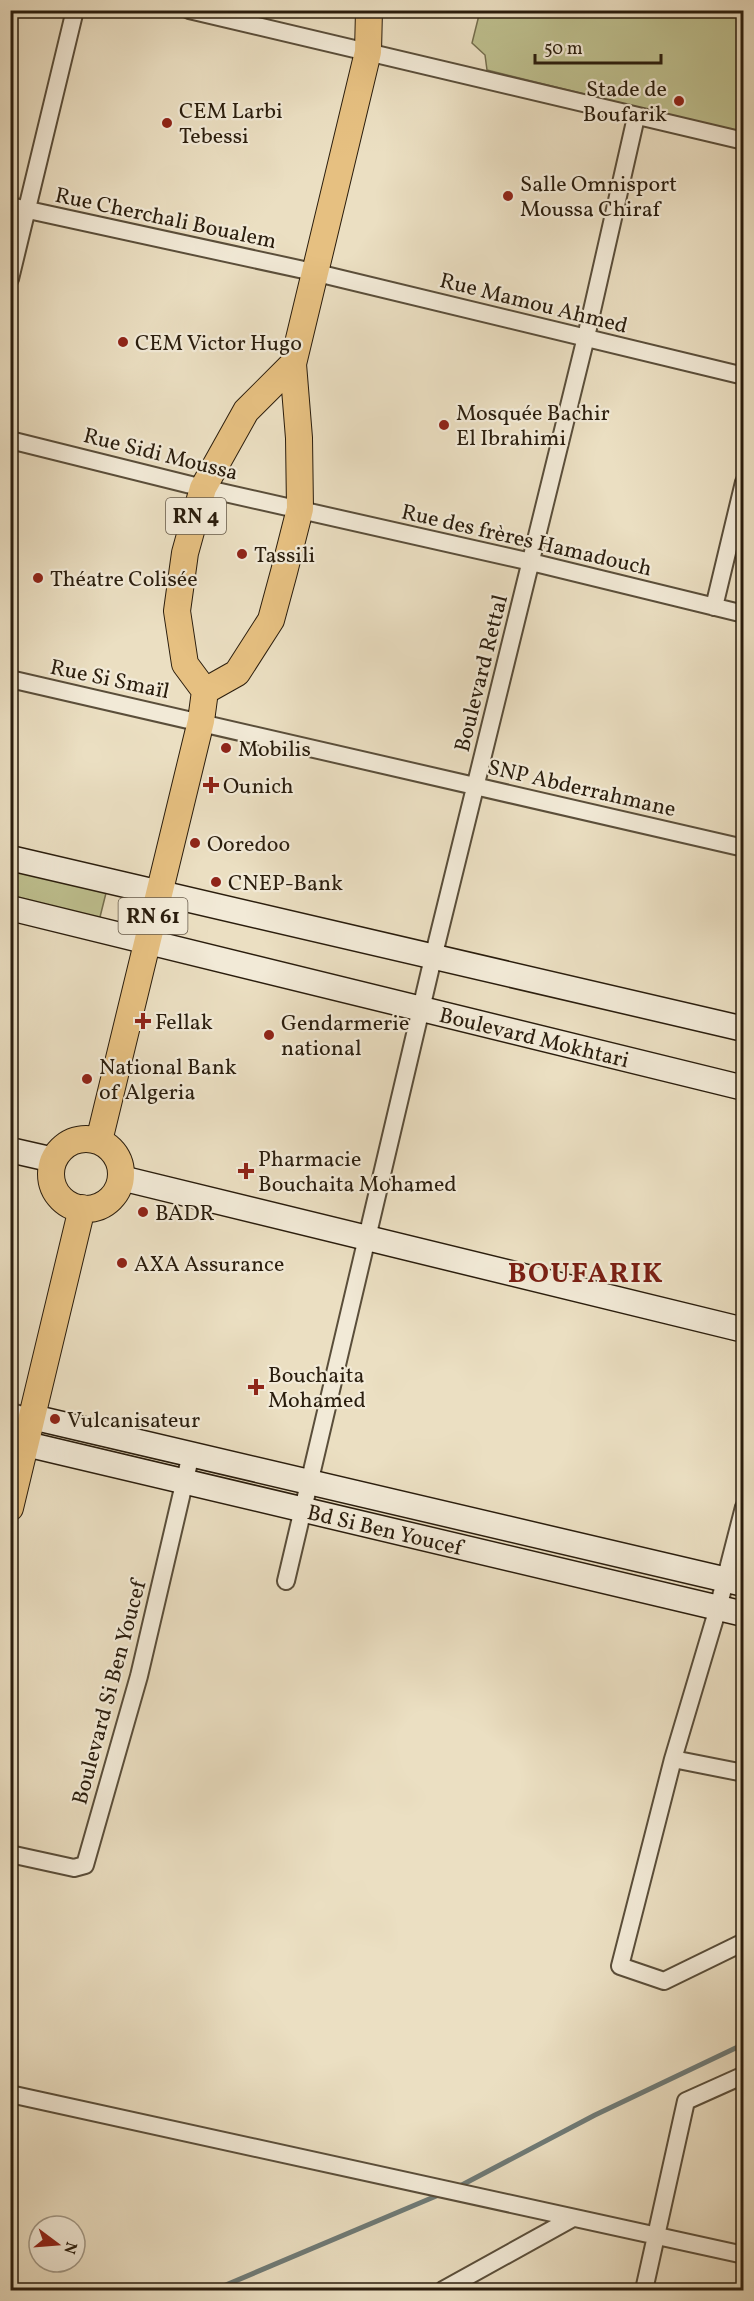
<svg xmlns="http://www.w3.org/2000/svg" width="754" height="2301" font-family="Vollkorn,serif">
	<rect width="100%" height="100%" fill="#ebdfc2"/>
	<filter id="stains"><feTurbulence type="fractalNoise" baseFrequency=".00333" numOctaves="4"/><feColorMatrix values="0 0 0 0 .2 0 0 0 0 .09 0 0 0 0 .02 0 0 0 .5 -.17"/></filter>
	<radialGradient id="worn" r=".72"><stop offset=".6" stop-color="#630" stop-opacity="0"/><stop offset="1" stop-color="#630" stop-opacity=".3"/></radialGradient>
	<path fill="#bec08f" stroke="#746e4e" stroke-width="1.5" d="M480,11H743V133L487,70L485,55L472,43Z
		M11,870L106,893L99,921L11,900Z"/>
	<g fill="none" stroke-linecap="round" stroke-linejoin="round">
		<path stroke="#6f7b77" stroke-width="5" d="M458,2187L595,2115L744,2044
			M214,2290L441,2194"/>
		<defs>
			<path id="street" d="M189,10L744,141
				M10,206L313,272L744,376
				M10,279L75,10
				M10,440L203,488L531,562L744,614
				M714,607L744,482
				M10,679L744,848
				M10,1412L32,1417
				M744,1507L718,1608L673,1759L620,1966L664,1981L744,1942
				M286,1581L433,958L586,337L636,117
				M673,1759L744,1773
				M10,1854L74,1868L85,1865L139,1676L191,1454
				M10,2094L744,2255
				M443,2290L573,2218
				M644,2290L686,2101L744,2075"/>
			<g id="secondary">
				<path d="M10,858L744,1029"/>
				<path id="s1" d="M10,908L744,1088"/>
				<path d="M10,1150L54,1160"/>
				<path d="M121,1178L744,1330"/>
				<path d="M32,1417L744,1584"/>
				<path id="s2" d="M26,1444L744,1614"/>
			</g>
			<path id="primary" d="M205,691L237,673L271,620L284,572L300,509L299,438L293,364L368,52L369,10
				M205,691L185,664L177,611L185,553L203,488L246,411L293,364
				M51 1174a35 35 0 1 1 70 0a35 35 0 1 1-70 0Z
				M99,1141L201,721L205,691
				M10,1508L82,1208"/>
		</defs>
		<use href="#street" stroke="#5a4e3a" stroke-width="20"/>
		<use href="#secondary" stroke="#2a1d0d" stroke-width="27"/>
		<use href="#primary" stroke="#2a1d0d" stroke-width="28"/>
		<use href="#street" stroke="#f2ead7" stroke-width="16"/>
		<use href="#secondary" stroke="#f2ead7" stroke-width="24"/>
		<use href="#primary" stroke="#e6c081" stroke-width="26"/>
	</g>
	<g fill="#8f2418" stroke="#f2ead7" stroke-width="2">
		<circle cx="679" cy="101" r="6"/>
		<circle cx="167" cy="123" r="6"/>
		<circle cx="508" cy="196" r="6"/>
		<circle cx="123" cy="342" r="6"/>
		<circle cx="444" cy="425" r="6"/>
		<circle cx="242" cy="554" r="6"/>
		<circle cx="38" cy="578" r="6"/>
		<circle cx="226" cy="748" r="6"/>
		<path d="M208 776h6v6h6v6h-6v6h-6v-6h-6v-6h6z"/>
		<circle cx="195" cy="843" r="6"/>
		<circle cx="216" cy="882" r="6"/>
		<path d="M140 1012h6v6h6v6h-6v6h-6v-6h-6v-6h6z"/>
		<circle cx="269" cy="1035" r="6"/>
		<circle cx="87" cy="1079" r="6"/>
		<path d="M243 1162h6v6h6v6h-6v6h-6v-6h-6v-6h6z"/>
		<circle cx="143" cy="1212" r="6"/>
		<circle cx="122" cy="1263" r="6"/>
		<path d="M253 1378h6v6h6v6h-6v6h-6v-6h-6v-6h6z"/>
		<circle cx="55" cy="1419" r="6"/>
	</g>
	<g text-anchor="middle" stroke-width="4.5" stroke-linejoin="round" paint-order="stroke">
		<g fill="#f2ead7" stroke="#665a4a" stroke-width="1.5">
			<rect x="166" y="498" width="60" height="36" rx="4.5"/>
			<rect x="118.5" y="898" width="69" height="36" rx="4.5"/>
		</g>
		<g font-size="21" font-weight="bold" fill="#2a1d0d">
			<text x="196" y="523">RN 4</text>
			<text x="153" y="923">RN 61</text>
		</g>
		<g font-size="22" fill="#2a1d0d" stroke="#f2ead7" text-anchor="start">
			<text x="667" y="96" text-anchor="end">Stade de<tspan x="667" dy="25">Boufarik</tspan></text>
			<text x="179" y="118">CEM Larbi<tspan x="179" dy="25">Tebessi</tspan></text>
			<text x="520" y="191">Salle Omnisport<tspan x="520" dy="25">Moussa Chiraf</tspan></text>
			<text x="135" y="350">CEM Victor Hugo</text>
			<text x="456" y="420">Mosquée Bachir<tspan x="456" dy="25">El Ibrahimi</tspan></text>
			<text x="254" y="562">Tassili</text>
			<text x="50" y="586">Théatre Colisée</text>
			<text x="238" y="756">Mobilis</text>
			<text x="223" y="793">Ounich</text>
			<text x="207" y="851">Ooredoo</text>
			<text x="228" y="890">CNEP-Bank</text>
			<text x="155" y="1029">Fellak</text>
			<text x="281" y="1030">Gendarmerie<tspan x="281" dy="25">national</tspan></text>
			<text x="99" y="1074">National Bank<tspan x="99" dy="25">of Algeria</tspan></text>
			<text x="258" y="1166">Pharmacie<tspan x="258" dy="25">Bouchaita Mohamed</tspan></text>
			<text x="155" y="1220">BADR</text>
			<text x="134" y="1271">AXA Assurance</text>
			<text x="268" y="1382">Bouchaita<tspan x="268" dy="25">Mohamed</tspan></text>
			<text x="67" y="1427">Vulcanisateur</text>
		</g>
		<g font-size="22" fill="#2a1d0d" stroke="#f2ead7">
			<text transform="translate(166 217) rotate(12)" y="8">Rue Cherchali Boualem</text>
			<text transform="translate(534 302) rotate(14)" y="8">Rue Mamou Ahmed</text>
			<text transform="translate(161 453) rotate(14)" y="8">Rue Sidi Moussa</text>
			<text transform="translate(527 539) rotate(13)" y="8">Rue des frères Hamadouch</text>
			<text transform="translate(480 673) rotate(-76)" y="8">Boulevard Rettal</text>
			<text transform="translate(110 678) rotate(12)" y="8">Rue Si Smaïl</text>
			<text transform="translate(582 787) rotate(13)" y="8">SNP Abderrahmane</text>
			<text dy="8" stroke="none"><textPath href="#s1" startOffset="540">Boulevard Mokhtari</textPath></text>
			<text dy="8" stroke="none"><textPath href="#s2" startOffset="369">Bd Si Ben Youcef</textPath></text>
			<text transform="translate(108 1692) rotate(-75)" y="8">Boulevard Si Ben Youcef</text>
		</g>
		<g font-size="28" font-weight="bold" letter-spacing="1.5" fill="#7a1f14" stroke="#f2ead7">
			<text x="586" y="1282">BOUFARIK</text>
		</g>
	</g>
	<rect width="754" height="2301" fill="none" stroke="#ebdfc2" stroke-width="36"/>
	<rect x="12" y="12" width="730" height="2277" fill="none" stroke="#2a1d0d" stroke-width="3"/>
	<rect x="18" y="18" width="718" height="2265" fill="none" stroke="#2a1d0d" stroke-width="1.5"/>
	<g transform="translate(57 2244) rotate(106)"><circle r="28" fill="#f2ead7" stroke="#a29886" stroke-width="1.5"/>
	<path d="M0-4.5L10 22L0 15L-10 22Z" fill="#8f2418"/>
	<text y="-9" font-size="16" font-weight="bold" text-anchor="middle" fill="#2a1d0d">N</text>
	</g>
	<path d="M535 54v9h126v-9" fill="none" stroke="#2a1d0d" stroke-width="3"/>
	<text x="544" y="54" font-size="18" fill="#2a1d0d" stroke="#f2ead7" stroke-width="4.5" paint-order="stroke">50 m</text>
	<rect width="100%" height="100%" filter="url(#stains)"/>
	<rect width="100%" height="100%" fill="url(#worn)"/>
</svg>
